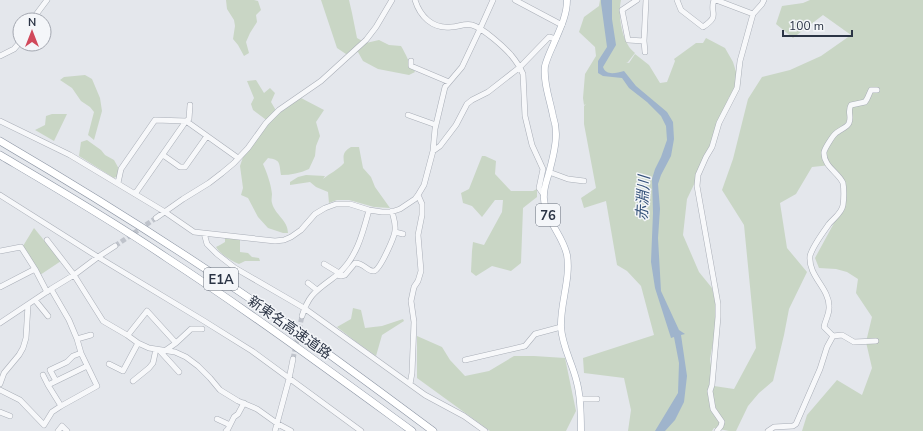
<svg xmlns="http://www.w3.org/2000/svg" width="923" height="431" font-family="'Nunito Sans','Noto Sans JP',sans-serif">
	<rect width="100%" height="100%" fill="#e4e7ec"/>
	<path fill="#c9d6c5" d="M226,0H254L258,1L261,10L256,15L257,22L250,33L246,42L249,53L244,56L238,45L233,39L235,26L234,20L227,9Z
		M321,0H349L352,13L357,38L366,43L379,40L389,45L401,46C406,54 409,63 415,72L409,75L378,69L363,61L358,52L346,54L337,48Z
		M600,0H621C618,13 621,34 628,45C629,48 632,50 635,53L628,62H626L629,63L635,54L649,65L660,83L667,82L675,61L674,59L696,43H703L706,38L725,48L733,62L737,75L735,92L729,97L712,147L687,199L683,235L699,272L712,288L716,305L715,332L710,359L714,386L734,389L756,348L744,225L722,190L733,159L748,99L762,77L790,70L821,56L851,35L823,15L793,38L776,24L782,6L803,3L810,0H923V431H802L807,415L837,380L862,395L872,368L866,342L872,317L856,293L858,279L847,272L836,269L819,268L815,258L846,201V185L831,165L812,167L796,194L780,203L787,248L807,272L789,309L784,335L773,381L759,393L748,406L736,431H729L714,428L712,431H664L681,390L657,431H628L631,410L624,378L584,373L583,358L654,335L641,286L627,271L617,265L606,201L584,208L581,198L596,188L584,124V106L586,104L584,105L583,98L585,74L596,56L595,47L579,32L584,17L599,6Z
		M85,75L92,79L100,98L102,111L94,140L88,135L94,112L90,107L81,101L72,88L60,80L64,77Z
		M256,80L264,93L270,88L275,93L271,102L278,114L294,102L301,98L324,110L316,122L320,136L316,146L315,156L309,169C300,173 291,175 281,175C279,163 281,160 268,158L263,164C267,173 271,184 272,194C272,197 271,200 272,203C275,215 288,220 288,233H283L268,228L258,217L248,198L241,195L243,188L240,166L243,157L269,122L253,110L251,104L254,98L247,81Z
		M52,114H67L54,141L35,130L45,125L46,116Z
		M87,140L101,150L105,155L114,160L119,169L118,176L114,178L79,156L81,142Z
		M351,147H359L363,168L371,177L375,187L390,208L374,207L349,200H337L329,203L328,192L316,187L310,182L290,185V182L298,177L306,175L325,176L323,179C330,173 338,170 344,163C343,155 343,152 351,147Z
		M482,156H485L496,161L495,174L511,191H533L537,189V197L523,208L521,263L511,271L492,266L476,276L471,272L472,251L473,242L484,245L502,212L503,200H495L482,217L472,206L463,203L461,193L469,189Z
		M34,228L61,261L40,275L23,246Z
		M225,237L240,239V252L248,253L252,257L259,258L260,261H245L239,264C231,261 220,254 216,247L220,245L225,242Z
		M353,308L361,310L365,328L382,326L403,319L404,321L382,335L376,356L355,341L337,327L351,319Z
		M417,336L442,347L450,360L465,376L489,371L514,356H534L565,358L576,411L566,431H490L417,378Z"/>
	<path fill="#9fb4cc" d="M601,0H612V19L616,45L603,67C606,76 616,73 624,71L636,86L667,112L673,122L674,139L671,156L661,175L658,184L660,209L658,238L661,291L679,330L685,334L681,335L687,376L684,402L675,420L665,431H655L678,393L679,363L674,337L671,338L655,288L651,262L653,213L652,179L655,169L661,157L667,140L666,126L661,116L647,102L629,88L622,78L603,76L598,73V61L607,47L601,3Z"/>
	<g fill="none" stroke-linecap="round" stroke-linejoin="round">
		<path stroke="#bfc3cb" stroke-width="5" stroke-dasharray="5 2.5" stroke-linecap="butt" d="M115,246L156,218
			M293,359L302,316"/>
		<defs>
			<path id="minor" d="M415,0C420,16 432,29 451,27C458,27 465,23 472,25C483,28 504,47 511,55C516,61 520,67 523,74L525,116L532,145L543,169L539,188L544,195
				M515,0L562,25
				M637,0L622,10L628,40L644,41
				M677,0L681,10L703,27C721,15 709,14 714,0
				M716,0L753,14
				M32,20L47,0
				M645,52L644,41L646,0
				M0,56L14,49L20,42
				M411,61V66L449,82
				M408,115L436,125
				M0,121L70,155L165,212L194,232L275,241L284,240L291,237L301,230L315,214L325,208L336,204H350L369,210L382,212H391L400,209L415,199L418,195L424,185L433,151L440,146L456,125L467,104L472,100L488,92L520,67L549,37L556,39
				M433,151L435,129L445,87L462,67L480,29L493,0
				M163,155L180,167H185L207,136
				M549,172L568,179L584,181
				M118,183L121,169L155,120L186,121L238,158
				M135,194L186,121L189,119L190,105
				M0,195L98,257L204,321L252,351L361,431
				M156,218L183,199L209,183L222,173L234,163L248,148L266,123L279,110L321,81L366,40L376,27L392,0
				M395,232L403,234
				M204,233L207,244L217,254L235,268L304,308L425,395L464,416L485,431
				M47,240L74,275L103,321L127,335L138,343L149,348L175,352L186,357L198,366L210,378L220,390L238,401L257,409L278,424L291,431
				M0,251L21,247L35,269
				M324,264L339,273
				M337,275L341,276L345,275L355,263C364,263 368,272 374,271C380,270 395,236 395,230C396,223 393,217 392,211
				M308,283L317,290
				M0,287L35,269L47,292
				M35,300L48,316
				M302,316C308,297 314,292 329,281C333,278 336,276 339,273C357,257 363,232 369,210
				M0,323L51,289L74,275L98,257L115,246
				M128,335L147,311L176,343L166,350
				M833,336L824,327C825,320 830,314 829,306C829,288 808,276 810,256C812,247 824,231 829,224C834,218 842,213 843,205C844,199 844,188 843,183C839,173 823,166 824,152C825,148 832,137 835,134C839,130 848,127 849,123C852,116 847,112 851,105L865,102L867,99L871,90H877
				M833,336L842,335L854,342L876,341
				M77,339L91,335
				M176,343L191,329H202
				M159,350L179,372
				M465,360L525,346L535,334L561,327
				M109,364L123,371L138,343
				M43,375L48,385L61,406
				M56,381L50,370L67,362L73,356L81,353
				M133,381L149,368L153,363L156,349
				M0,384L4,373L19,355L23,348L26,338L28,305
				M410,384L412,373L414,322L411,301L414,287L418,281L421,271L418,235L422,215V204L418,195
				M48,385L87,366
				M0,390L20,400L44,425L52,412L61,406L97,386L81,353L77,339L69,320L51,289
				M580,399H597
				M0,412L10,416
				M217,419L230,425
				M58,431L62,426L67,431
				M226,431L228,429L234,417L238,414L244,403
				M275,431L289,379L293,359
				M717,431L721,426L722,422L713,409L710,391L712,385L718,317V304L697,186L698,175L706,157L712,147L719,123L737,88L740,61L753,14L762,4L764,0
				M768,431L774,427L793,426L796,424L820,369L827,347L833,336"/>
			<path id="major" d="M567,0C567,15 560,29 554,43C551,50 547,58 545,66C543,82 550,100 553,116C555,122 556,128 556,134C556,148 552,162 548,176C546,183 543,191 544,199C545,220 563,235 567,255C571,278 560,304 561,327C562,347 573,364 577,383C581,398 581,415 581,431"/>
			<path id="highway" d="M0,141C99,199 197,261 291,327C339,361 386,396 433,431
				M0,155C56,188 113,221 167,258C251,313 331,372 412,431"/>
		</defs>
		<use href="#minor" stroke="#a9aeb7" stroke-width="6"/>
		<use href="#major" stroke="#a3abb8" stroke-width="7"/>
		<use href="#highway" stroke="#8b94a3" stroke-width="8"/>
		<use href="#minor" stroke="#f7f8fa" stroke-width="5"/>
		<use href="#major" stroke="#fff" stroke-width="6"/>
		<use href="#highway" stroke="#fff" stroke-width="7"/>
	</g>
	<g text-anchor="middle" stroke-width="3" stroke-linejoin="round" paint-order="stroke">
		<g fill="#f4f6f9" stroke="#676e7b" stroke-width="1">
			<rect x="536" y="204" width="24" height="22" rx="3"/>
			<rect x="204" y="268" width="34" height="22" rx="3"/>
		</g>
		<g font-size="13" font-weight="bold" fill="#2b3445">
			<text x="548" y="220">76</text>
			<text x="221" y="284">E1A</text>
		</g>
		<g font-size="14" fill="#2b3445" stroke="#f4f6f9">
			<text transform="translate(290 327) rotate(35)" y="5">新東名高速道路</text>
		</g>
		<g font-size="15" font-style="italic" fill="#34527a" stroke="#f4f6f9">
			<text transform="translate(643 198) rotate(-87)" y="5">赤淵川</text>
		</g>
	</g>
	<g transform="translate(32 32)"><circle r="19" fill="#f4f6f9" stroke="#a4a8b1"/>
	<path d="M0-3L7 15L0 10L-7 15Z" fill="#d1495b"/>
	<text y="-6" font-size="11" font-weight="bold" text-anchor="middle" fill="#2b3445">N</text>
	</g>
	<path d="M783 30v6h69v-6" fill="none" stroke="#2b3445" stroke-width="2"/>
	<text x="789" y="30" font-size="12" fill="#2b3445" stroke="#f4f6f9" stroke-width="3" paint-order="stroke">100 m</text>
</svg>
